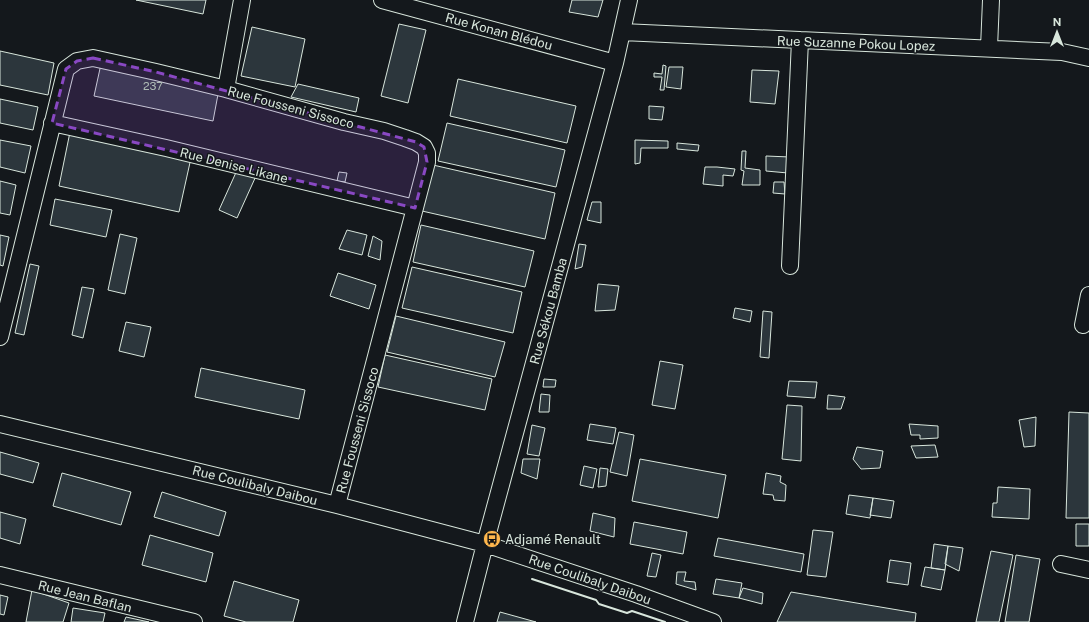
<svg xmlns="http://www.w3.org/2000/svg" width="1089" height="622" font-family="'Public Sans',sans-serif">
	<rect width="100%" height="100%" fill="#14181c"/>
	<path fill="#2c363c" stroke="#d8e6dc" d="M136,0H206L203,14Z
		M572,0H603L598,17L569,12Z
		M399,24L426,30L408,103L381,96Z
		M252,27L305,39L295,87L241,76Z
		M0,51L54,63L48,95L0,85Z
		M101,64L219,89L213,121L94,96Z
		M663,65L666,66L664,90H660L662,77H654V73L662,74Z
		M669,67H683L681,89L666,87Z
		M752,70L779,71L775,104L750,102Z
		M458,79L576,106L567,143L450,116Z
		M298,84L359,98L356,112L291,97Z
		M0,99L38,107L33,130L0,123Z
		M649,106L664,107L662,120L649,119Z
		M447,123L565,150L556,187L438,161Z
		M70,132L191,158L179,212L59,186Z
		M0,140L31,146L25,173L0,167Z
		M635,140L668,141V148H641L640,163L635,164Z
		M677,143L699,145L698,151L677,149Z
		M742,151H746L745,168L760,170V185H742L744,171L741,170Z
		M766,156L790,157L788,173L766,171Z
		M433,165L555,193L545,239L422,211Z
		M705,167H717L735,169L733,176L723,175V186L703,184Z
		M238,168L256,176L237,218L219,210Z
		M339,172L347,173L345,182L337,181Z
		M0,181L16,185L10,215L0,213Z
		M774,182H784L785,194L773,193Z
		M55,199L112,210L106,237L50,225Z
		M592,202H601V223L587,220Z
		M421,225L534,251L525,287L413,262Z
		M347,230L367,235L362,255L339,249Z
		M120,234L137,238L125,294L108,290Z
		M0,235L9,237L3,266L0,265Z
		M373,236L382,241L380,260L368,256Z
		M579,244L586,245L582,267L575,269Z
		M30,264L39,266L24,335L15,333Z
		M412,267L522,292L513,333L402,308Z
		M338,273L376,285L369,309L330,296Z
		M598,284L619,286L615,310L595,311Z
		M82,287L94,289L83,338L72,335Z
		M735,308L752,311L750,322L733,318Z
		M763,311L772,312L769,358L760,357Z
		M396,316L505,342L495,377L387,352Z
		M126,322L151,327L144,357L119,351Z
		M385,355L492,379L485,410L378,387Z
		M660,361L683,365L675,409L652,405Z
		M201,368L305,390L299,419L195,397Z
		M544,379L556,380L555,387H543Z
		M789,381L817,382L815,398L787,396Z
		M541,394L550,395L549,412H539Z
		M828,395L845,397L841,409H827Z
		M787,405L802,406L801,461L782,459Z
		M1069,412L1089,413V518H1066Z
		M1036,417L1035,446L1024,447L1019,420Z
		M590,424L616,428L613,444L587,440Z
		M909,424L938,426V438L920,439V435H911Z
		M532,425L545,428L539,456L527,454Z
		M619,432L634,435L627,476L610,472Z
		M935,445L938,457L916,458L911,446Z
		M857,447L883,451L880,468L861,469L853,459Z
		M0,452L39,463L33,483L0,474Z
		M523,459H540L537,479L521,473Z
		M640,459L726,475L718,518L632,501Z
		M584,466L597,469L593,488L580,485Z
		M600,468L608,469L606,486L598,487Z
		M62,473L131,492L121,525L53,506Z
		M766,473L781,476L780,482L786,485L785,501L774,500L773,495L763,494Z
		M998,487L1030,489L1029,519L992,517L993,503H997Z
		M162,492L226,512L219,536L154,517Z
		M849,495L873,498L870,518L846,514Z
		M873,498L894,501L891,518L870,515Z
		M0,512L26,519L20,544L0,538Z
		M593,513L615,518L614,537L590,531Z
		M634,522L687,532L683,554L630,544Z
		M1076,524H1089V546H1076Z
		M813,530L833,532L826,577L807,575Z
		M150,535L213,553L206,582L142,565Z
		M718,538L804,554L801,572L714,556Z
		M934,544L948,546L945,570L931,568Z
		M948,546L963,548L959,571L945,564Z
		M991,551L1013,555L999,622H976Z
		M652,553L661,555L656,577L647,576Z
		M1016,555L1040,559L1029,622H1005Z
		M890,560L911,563L908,585L887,582Z
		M925,567L945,570L941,590L921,586Z
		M677,572H686L684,581L695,582L696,590L676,584Z
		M716,579L742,583L739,598L713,594Z
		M234,581L299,600L293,622H246L224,616Z
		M743,588L763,593L762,604L739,598Z
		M32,590L69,603L63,622H26Z
		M791,592L916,613L915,622H777Z
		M0,595L8,597L4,615L0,614Z
		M73,608L105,613L103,622H71Z
		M500,612L536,622H497Z
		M126,617L149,622H124Z"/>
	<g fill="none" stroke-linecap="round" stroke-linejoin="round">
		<defs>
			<path id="street" d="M382,0L615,63
				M622,32L1062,52L1089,58
				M989,48L991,0
				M226,89L242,0
				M52,123L166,148L415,208
				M790,266L800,40
				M1083,325L1089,295
				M0,337L66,69L77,61L93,58L156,72L226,89L344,122L384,131L405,138L416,142L424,147L427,153V162L337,505
				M0,424L337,505L485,544L636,594L713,622
				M1061,564L1089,570
				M0,575L194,622
				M465,622L485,544L615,63L629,0"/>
		</defs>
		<use href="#street" stroke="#d8e6dc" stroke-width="18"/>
		<use href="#street" stroke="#14181c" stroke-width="16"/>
		<path stroke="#d8e6dc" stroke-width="2" d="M532,579L596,600L599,604L627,613L632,611L665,622"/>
	</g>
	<path fill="#8948c3" fill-opacity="0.2" stroke="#8948c3" stroke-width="3" stroke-dasharray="8 5" stroke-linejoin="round" d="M93,58L156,72L416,142L424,147L427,162L415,208L52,123L66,69L77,61Z"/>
	<defs>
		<symbol id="bus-disc" viewBox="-11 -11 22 22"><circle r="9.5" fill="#ffb74d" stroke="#14181c"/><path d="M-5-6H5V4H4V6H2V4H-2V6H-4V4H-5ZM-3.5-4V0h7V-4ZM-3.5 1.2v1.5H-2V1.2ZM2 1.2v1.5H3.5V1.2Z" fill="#111"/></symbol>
	</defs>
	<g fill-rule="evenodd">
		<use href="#bus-disc" x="482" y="529" width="20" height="20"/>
	</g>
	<g text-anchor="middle" stroke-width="3" stroke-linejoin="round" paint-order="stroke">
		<g font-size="11" fill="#adbab4">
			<text x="153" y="90">237</text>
		</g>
		<g font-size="13" fill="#d8e6dc" stroke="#14181c">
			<text transform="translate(499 31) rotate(15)" y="5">Rue Konan Blédou</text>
			<text transform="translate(856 43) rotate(2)" y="5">Rue Suzanne Pokou Lopez</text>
			<text transform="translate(291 107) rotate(15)" y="5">Rue Fousseni Sissoco</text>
			<text transform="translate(234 165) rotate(14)" y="5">Rue Denise Likane</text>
			<text transform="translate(548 311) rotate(-75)" y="5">Rue Sékou Bamba</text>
			<text transform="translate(357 430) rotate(-75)" y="5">Rue Fousseni Sissoco</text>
			<text transform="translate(255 485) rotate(14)" y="5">Rue Coulibaly Daibou</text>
			<text transform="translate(590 579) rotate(19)" y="5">Rue Coulibaly Daibou</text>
			<text transform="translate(85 596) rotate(14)" y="5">Rue Jean Baflan</text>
		</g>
		<g font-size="13" fill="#d8e6dc" stroke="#14181c" text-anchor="start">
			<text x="505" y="544">Adjamé Renault</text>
		</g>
	</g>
	<g transform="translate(1057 32)" stroke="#14181c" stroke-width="3" paint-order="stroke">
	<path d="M0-3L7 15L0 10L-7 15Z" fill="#d8e6dc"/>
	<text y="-6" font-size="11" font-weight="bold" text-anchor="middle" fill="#d8e6dc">N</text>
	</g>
</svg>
